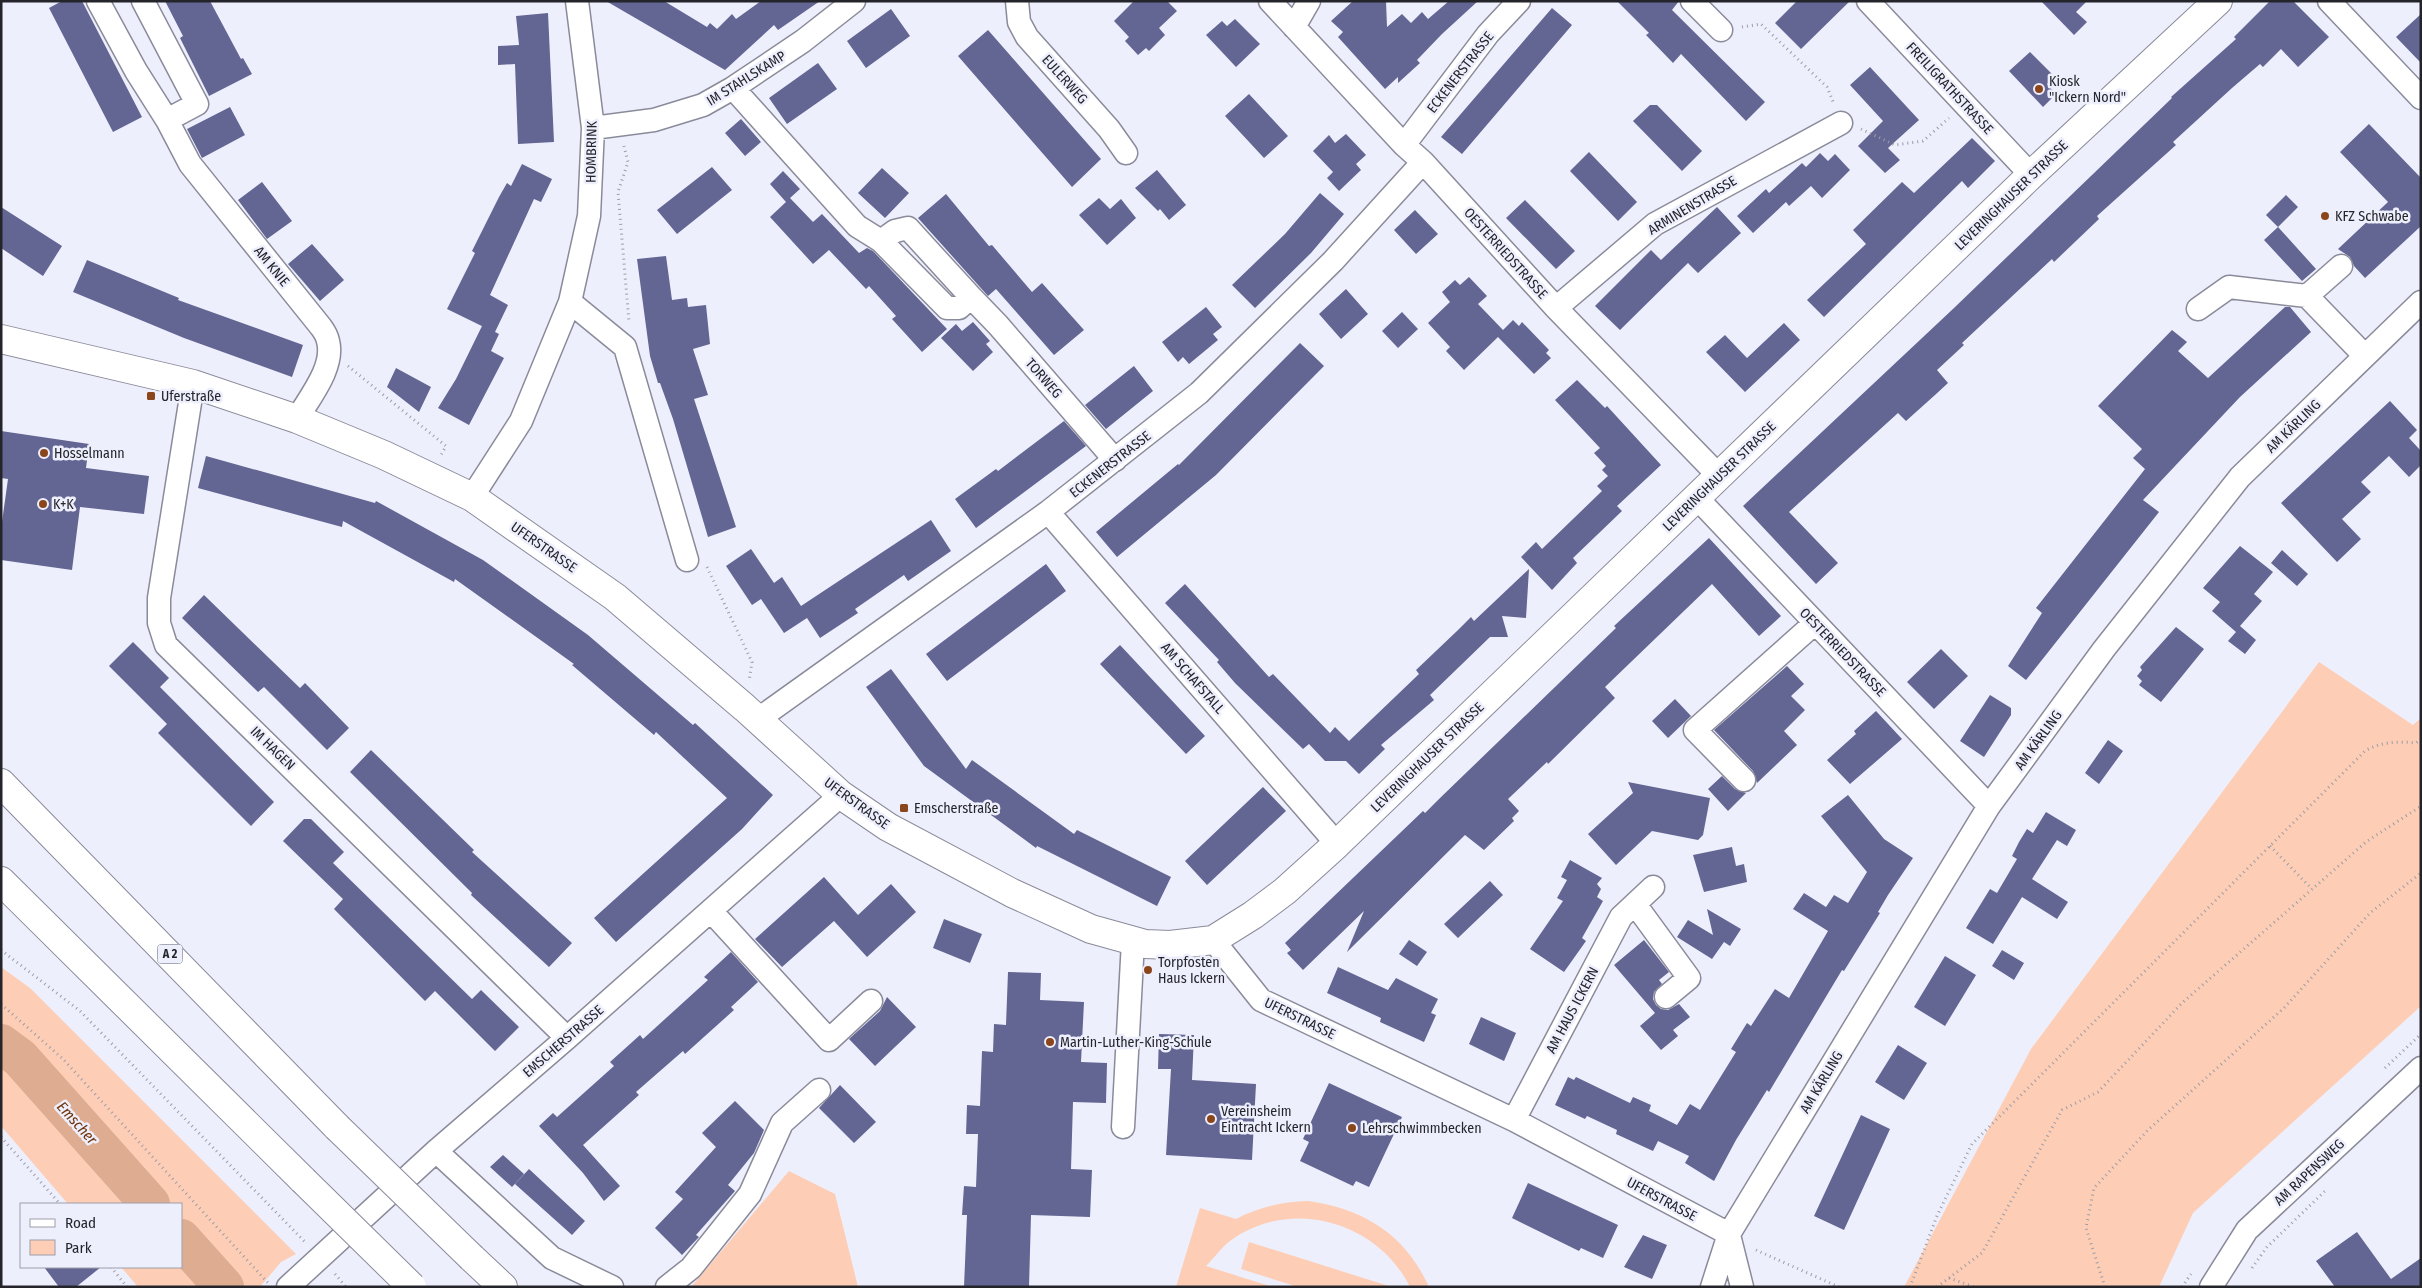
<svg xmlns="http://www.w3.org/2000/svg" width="2422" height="1288" font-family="'Fira Sans Condensed',sans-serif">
	<rect width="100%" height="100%" fill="#eeeffd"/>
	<path fill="#fdceb5" d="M2319,662L2413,725L2421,718V1006L2193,1213L2159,1287H1904L2031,1049Z
		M1,967L30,988L296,1254L281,1262L260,1287H138L121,1267H181V1204H68L1,1126Z
		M789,1171L835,1194L858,1287H691Z
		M1308,1201C1364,1209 1405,1234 1429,1287H1410C1378,1222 1291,1196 1230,1241C1222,1247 1214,1258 1206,1266L1273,1287H1176L1200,1208L1236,1219C1260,1207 1281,1202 1308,1201Z
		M1249,1242L1392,1287H1298L1241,1269Z"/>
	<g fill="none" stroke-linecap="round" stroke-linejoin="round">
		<path stroke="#deac91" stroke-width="40" d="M1,1044L20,1058L150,1204
			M181,1239L224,1287"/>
	</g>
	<path fill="#636592" d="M62,1H82L142,117L113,132L49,8Z
		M165,1H210L241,59L243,58L252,74L209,96L180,38L183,36Z
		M606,1H664L707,27L710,23L717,29L732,14L736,19L761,1H820L778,30L774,25L725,70Z
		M1134,1H1167L1177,11L1159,28L1165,35L1149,51L1146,48L1138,55L1125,41L1129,37L1114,21Z
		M1353,1H1386L1387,27L1402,14L1411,23L1422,12L1428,19L1449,1H1478L1442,34L1417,60L1420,63L1398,83V77L1385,89L1338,37L1343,32L1331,21Z
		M1617,1H1679L1672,10L1765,102L1746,121L1681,54L1673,63L1646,35L1649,33Z
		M1797,1H1850L1801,49L1775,23Z
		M2041,1H2087L2076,12L2087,22L2074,35Z
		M2270,1H2293L2329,37L2298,67L2281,49L2263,67L2260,64L2232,88L2173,142L2176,145L2097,216L2099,219L2054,262L2052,259L1962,343L1964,345L1937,370L1948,383L1935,395L1906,421L1898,413L1789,512L1838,563L1816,584L1743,506L1954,308L2172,98L2171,97L2236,39L2234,37Z
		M1552,8L1572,25L1462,154L1441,137Z
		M891,9L910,36L866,68L847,41Z
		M548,13L554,142L518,144L515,64L498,65V46L519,45L516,16Z
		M2421,14V63L2396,37Z
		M1235,19L1260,44L1236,67L1206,35L1222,21L1227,26Z
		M988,30L1101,159L1072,187L958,56Z
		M2030,52L2055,77L2047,84L2056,94L2043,107L2009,71Z
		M818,63L837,89L787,124L769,98Z
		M1870,67L1919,120L1888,148L1900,160L1885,173L1858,146L1883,121L1850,85Z
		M1249,94L1288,136L1264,158L1225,116Z
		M1650,105H1657L1702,151L1682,171L1633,121Z
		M230,107L245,135L202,158L187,129Z
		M741,119L761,142L745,156L725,133Z
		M2369,124L2421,178V226L2365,278L2354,266L2350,257L2338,249L2388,202L2340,152Z
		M1346,134L1366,155L1356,164L1361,170L1339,191L1327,178L1333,172L1313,151L1329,135L1335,143Z
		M1972,138L1995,161L1968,188L1962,181L1824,317L1807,300L1866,244L1853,230L1902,182L1914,193Z
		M1589,152L1637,202L1618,221L1570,171Z
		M1820,153L1828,161L1835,154L1850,170L1822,198L1811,186L1789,206L1786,202L1753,233L1737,216L1766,189L1769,193L1802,163L1806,167Z
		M522,164L552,179L541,202L534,199L490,295L508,305L495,332L499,334L491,351L504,358L469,425L438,408L456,379L482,326L490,330L447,309L475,253L472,251L499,197L507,183L511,186Z
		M712,167L732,190L677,234L657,210Z
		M882,168L909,193L885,218L858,193Z
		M1157,170L1186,205L1169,220L1160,209L1158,211L1135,188Z
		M783,171L800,189L790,198L813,222L822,214L859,253L867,248L873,251L947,329L922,352L892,319L896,316L869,286L866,289L829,250L813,264L770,217L786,202L770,184Z
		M262,182L292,221L267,239L238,200Z
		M1320,193L1344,214L1311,253L1255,308L1232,285L1285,234Z
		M946,194L989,246L992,245L1032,292L1042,283L1084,330L1054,355L996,289L988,296L918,218Z
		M2286,195L2298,207L2278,227L2266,215Z
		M1099,198L1110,209L1121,199L1136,218L1107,245L1079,215Z
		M1525,200L1575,251L1556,269L1506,218Z
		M1,207L62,246L43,276L1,248Z
		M1717,207L1741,233L1698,273L1688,263L1620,330L1595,306L1651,250L1661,260Z
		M1415,210L1438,234L1416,254L1394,230Z
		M2278,227L2316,269L2302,281L2264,240Z
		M312,244L344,280L320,301L288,264Z
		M666,256L672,300L687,298L688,307L706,305L710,344L693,349L708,395L694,399L736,527L708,537L673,419L660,383H658L650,356L637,259Z
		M87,260L179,298L178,300L303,345L292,377L184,338L73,292Z
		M1469,277L1487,296L1478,304L1503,330L1513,320L1519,326L1522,322L1549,350L1546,353L1551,358L1534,374L1498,337L1464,370L1446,351L1450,347L1428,323L1450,302L1442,292L1455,280L1460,285Z
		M1346,289L1368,314L1341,339L1319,314Z
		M1206,307L1222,327L1213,334L1218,340L1189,364L1183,357L1178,362L1162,342Z
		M2285,307H2290L2311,332L2240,397L2143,500L2159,512L2026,680L2008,666L2042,613L2036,608L2145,469L2133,458L2142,449L2098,406L2172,330L2187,342L2178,351L2208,378Z
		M1402,312L1418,329L1398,348L1382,331Z
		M973,322L990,341L986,344L993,352L973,371L941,338L956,324L962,331Z
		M1784,323L1800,340L1745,392L1706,352L1725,335L1747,358Z
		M1300,343L1324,366L1216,475L1117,557L1096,532L1178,464L1179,465Z
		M1134,366L1153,391L1106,429L1085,405Z
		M396,368L431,387L419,412L387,387Z
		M1577,380L1605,408L1607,406L1661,465L1617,506L1622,511L1573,558L1577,563L1552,590L1521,557L1536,542L1542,549L1602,491L1597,486L1608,476L1602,470L1606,466L1594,453L1600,448L1555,400Z
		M2390,401L2417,430L2409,438L2421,451V465L2409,477L2389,456L2361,482L2371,492L2342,519L2361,539L2337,562L2281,503Z
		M1064,421L1086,446L976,528L955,499L996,469L998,471Z
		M1,431L89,444L86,468L149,476L144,514L80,507L72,570L1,560V529L8,479L1,478Z
		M206,456L375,503L376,501L483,560L588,635L693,725L695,723L773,795L742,829L616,942L594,918L727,798L656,732L654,735L572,665L574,664L455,579L454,582L343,521L342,527L198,488Z
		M931,520L951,551L908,581L904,575L855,609L858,613L820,638L807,618L784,633L761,599L752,605L726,566L751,549L774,583L782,577L801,606Z
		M1709,538L1781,616L1759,636L1712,584L1605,687L1615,698L1548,764L1547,762L1508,799L1519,811L1512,818L1514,821L1484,850L1465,835L1347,952L1364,911L1303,970L1287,953L1291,950L1285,943L1423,811L1425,813L1439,799L1616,628L1614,626Z
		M2240,546L2273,572L2254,594L2262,601L2240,626L2256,640L2245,654L2228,641L2236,632L2212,611L2220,602L2203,588Z
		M2282,550L2308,574L2297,586L2271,563Z
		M1046,564L1066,591L947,681L926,654Z
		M1529,569L1526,618L1502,616L1508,637H1490L1430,695L1434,700L1381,745L1385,749L1359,774L1346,761H1325L1309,744L1303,749L1235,683L1217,662L1219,660L1165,603L1185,584L1269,677L1273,674L1330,733L1335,727L1349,741L1419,674L1416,670L1457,631L1471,617L1474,621Z
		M204,595L300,688L305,683L349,728L327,750L264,687L258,692L182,618Z
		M2176,627L2204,649L2161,702L2139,685L2142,681L2137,676L2142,670L2140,667Z
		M133,642L169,678L160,687L274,802L251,826L158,733L167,724L109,666Z
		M1120,645L1205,736L1186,754L1100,664Z
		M1941,649L1968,676L1934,709L1907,682Z
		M1787,666L1804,684L1791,696L1805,710L1784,731L1797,745L1757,783L1753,771L1714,730Z
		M891,669L966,769L972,760L1074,834L1077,830L1171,877L1157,906L1037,846L1036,848L924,766L866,687Z
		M1990,695L2011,708V715L1984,757L1960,741Z
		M1675,699L1691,716L1668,738L1652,721Z
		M1876,711L1902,739L1850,784L1827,760L1856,734L1854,731Z
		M2108,740L2123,751L2099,784L2085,773Z
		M371,750L474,850L472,852L572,943L549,967L471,895L472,893L350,772Z
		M1722,776L1735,789L1746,793L1728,811L1708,789Z
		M1628,782L1710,798L1703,835L1698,840L1652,831L1616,865L1588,834L1633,793Z
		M1263,787L1286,811L1207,885L1185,861Z
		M1848,795L1884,839L1913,858L1888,895L1878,912L1880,913L1844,971L1842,970L1769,1092L1767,1090L1736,1140L1714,1181L1685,1163L1689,1156L1658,1141L1653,1151L1616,1134L1617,1130L1587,1116L1585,1119L1555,1105L1568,1077L1574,1080L1576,1077L1630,1103L1633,1097L1651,1105L1649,1111L1677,1125L1690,1104L1700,1110L1736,1052L1731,1049L1747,1023L1751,1026L1775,989L1789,998L1828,931L1793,909L1804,893L1826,907L1834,895L1848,903L1867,872L1821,816Z
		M2046,812L2076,830L2067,846L2057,840L2032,879L2068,902L2057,919L2022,897L1993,944L1966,928L1990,889L1997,893L2017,859L2012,856L2019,842L2027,829L2033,833Z
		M304,819H311L344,852L333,863L472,999L481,990L519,1027L495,1051L435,991L425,1001L334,909L343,899L283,841Z
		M1732,847L1736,866L1744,864L1747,882L1704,892L1693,855Z
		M1570,860L1602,878L1597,884L1601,889L1597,897L1603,901L1582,938L1586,941L1564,972L1530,949L1563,901L1557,898L1567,880L1561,877Z
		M824,877L858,915L891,884L916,912L867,957L834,921L782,967L755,939Z
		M1490,881L1503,895L1458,938L1444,924Z
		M1707,909L1741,929L1730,946L1724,942L1712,959L1677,937L1688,920L1713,935Z
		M944,919L982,934L970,963L933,948Z
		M1409,940L1427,952L1417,966L1399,954Z
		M1644,940L1669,972L1659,980L1662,984L1654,992L1653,999L1656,1005L1661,1009L1668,1010L1679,1004L1690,1017L1673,1030L1678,1036L1661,1050L1640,1026L1655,1013L1614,965Z
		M2002,950L2024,963L2014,980L1992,966Z
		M731,952L758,982L731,1007L734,1010L685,1054L683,1051L652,1078L636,1092L639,1095L583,1145L620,1186L604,1201L583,1173L539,1126L553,1113L557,1117L614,1066L610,1062L640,1035L643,1039L708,980L704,977Z
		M1945,956L1976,975L1945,1026L1914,1007Z
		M1338,967L1388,990L1396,978L1438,999L1431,1013L1436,1015L1424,1042L1380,1022L1381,1018L1327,993Z
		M1008,972L1041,973L1040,1000L1084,1002L1081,1062L1107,1063L1106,1103L1073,1102L1071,1169L1092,1170L1090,1217L1031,1215L1029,1287H964L967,1215H962L964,1186L976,1187L978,1134H966L967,1105L980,1106L982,1051L993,1052L994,1024L1006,1025Z
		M887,997L916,1027L875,1066L849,1039L880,1011Z
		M1481,1017L1516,1033L1504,1061L1469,1044Z
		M1159,1034L1194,1035L1192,1080L1256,1084L1252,1160L1166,1155L1171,1069H1158Z
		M1898,1045L1927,1063L1904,1100L1875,1082Z
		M1329,1083L1402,1117L1369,1187L1356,1181L1353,1186L1300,1161L1309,1142L1303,1139Z
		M840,1085L876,1122L854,1143L819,1108Z
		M735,1101L764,1130L754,1153L728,1185L735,1191L696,1235L699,1237L682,1255L655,1228L683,1199L675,1192L716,1147L702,1133Z
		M1861,1115L1890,1129L1844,1230L1814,1216Z
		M503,1155L524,1174L512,1187L490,1167Z
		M529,1169L585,1221L572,1235L515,1184Z
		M1528,1183L1618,1225L1603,1258L1581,1248L1579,1251L1512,1218Z
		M2357,1232L2391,1279L2421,1258V1287H2335L2316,1261Z
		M1643,1235L1667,1245L1652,1279L1624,1267Z
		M44,1267H101L76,1287H59Z"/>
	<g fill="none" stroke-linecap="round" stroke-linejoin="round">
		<defs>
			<path id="minor" d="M98,1L136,71L167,120L190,164L321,327C324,331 327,336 328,341C335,367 309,398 297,419
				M143,1L197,104L167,120
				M1017,1L1019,22L1027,37L1109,129L1126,153
				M1270,1L1404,145L1423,162L1556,308L1719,476
				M1692,1L1721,30
				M1868,1L2031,175
				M2329,1L2421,98
				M1294,27L1309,1
				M733,88L857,226L881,241L947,308H959L971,297L998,325L1115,460
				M593,128L654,120L703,105L733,88L803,41L854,1
				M1404,145L1488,34L1519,1
				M881,241L895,231L908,228L971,297
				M2307,296L2341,266
				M570,302L625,347L687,560
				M1556,308L1655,224L1841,123
				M2198,309L2229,287L2307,296L2365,356
				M193,384L159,598V623L166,645L567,1038
				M472,497L521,421L570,302L589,216L593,128L577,1
				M1697,498L1989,806
				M1048,512L1337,844
				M757,720L1048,512L1199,393L1333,261L1423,162
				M1744,780L1695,730L1815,623
				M1635,904L1689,978L1666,997
				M711,911L829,1040L871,1001
				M1213,940L1261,1000L1514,1120L1729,1234
				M1514,1120L1621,917L1653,887
				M1123,1127L1133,941
				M436,1151L552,1258L612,1287
				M1729,1235L1742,1287
				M288,1287L436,1151L567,1038L841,795
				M667,1287L691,1268L750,1194L782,1123L819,1090
				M1712,1287L1729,1234L1989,806L2104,649L2240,477L2421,302
				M2211,1287L2247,1230L2421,1068"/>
			<path id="major" d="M1,339L193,384L297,419L384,455L472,497L615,597L745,708L841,795L888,827L1012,893L1091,929L1145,944L1170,945L1213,940L1253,915L1285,891L1337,844L2031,175L2218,1"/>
			<path id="highway" d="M1,783L337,1127
				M1,881L303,1180
				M472,1258L503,1287"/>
		</defs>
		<use href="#minor" stroke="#8a8b9a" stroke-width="25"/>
		<use href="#major" stroke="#8a8b9a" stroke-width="30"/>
		<use href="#highway" stroke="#8a8b9a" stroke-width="30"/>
		<path stroke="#9c9da8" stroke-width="3" stroke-dasharray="1 4" stroke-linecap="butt" d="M1742,27L1761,24L1827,87L1834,104
			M1861,129L1895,145L1923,141L1949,118
			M624,146L628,162L618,192L629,322
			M348,366L446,446L441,455
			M707,567L752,662L749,681
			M2270,846L2312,889
			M1,950L80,1011L305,1242
			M1,1004L63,1059L268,1283
			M2385,1068L2421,1034
			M1,1137L60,1204
			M1756,1250L1839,1287
			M111,1267L127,1287
			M2252,1268L2267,1247L2325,1191
			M335,1274L346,1287
			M1949,1278L1974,1287
			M1910,1287L1937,1216L1972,1144L2365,751C2380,742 2398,741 2416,743L2421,739
			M1937,1287L1982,1253L2062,1110L2098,1092L2182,1003L2366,842L2421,806
			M2105,1287L2086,1228L2094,1188L2148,1130L2284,1008L2370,913L2421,873
			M2182,1287L2191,1274"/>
		<use href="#minor" stroke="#fff" stroke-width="22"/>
		<use href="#major" stroke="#fff" stroke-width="28"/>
		<use href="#highway" stroke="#fff" stroke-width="28"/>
		<defs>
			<path id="highway-bridge" d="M337,1127L472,1258
				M303,1180L412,1287"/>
		</defs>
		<use href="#highway-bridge" stroke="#8a8b9a" stroke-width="30" stroke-linecap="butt"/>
		<use href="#highway-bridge" stroke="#fff" stroke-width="28"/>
	</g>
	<g fill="#8a461a" stroke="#eeeffd" stroke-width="2">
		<circle cx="2039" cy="89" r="5"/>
		<circle cx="2325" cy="216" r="5"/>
		<rect x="146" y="391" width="10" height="10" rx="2.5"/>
		<circle cx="44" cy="453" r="5"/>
		<circle cx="43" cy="504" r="5"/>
		<rect x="899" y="803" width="10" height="10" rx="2.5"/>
		<circle cx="1148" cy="970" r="5"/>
		<circle cx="1050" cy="1042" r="5"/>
		<circle cx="1211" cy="1119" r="5"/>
		<circle cx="1352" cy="1128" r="5"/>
	</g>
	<g text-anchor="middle" stroke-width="5" stroke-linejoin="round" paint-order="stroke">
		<rect fill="#eeeffd" stroke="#61626a" stroke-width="1" x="157.5" y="944.5" width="25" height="19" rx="4"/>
		<g font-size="12" font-weight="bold" fill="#24252b">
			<text x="170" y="958">A 2</text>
		</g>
		<g font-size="14" fill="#24252b" stroke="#eeeffd">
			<text transform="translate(1460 72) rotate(-52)" y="5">ECKENERSTRASSE</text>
			<text transform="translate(746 78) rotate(-32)" y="5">IM STAHLSKAMP</text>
			<text transform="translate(1065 79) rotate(48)" y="5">EULERWEG</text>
			<text transform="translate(1950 88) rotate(47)" y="5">FREILIGRATHSTRASSE</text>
			<text transform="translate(591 152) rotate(-89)" y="5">HOMBRINK</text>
			<text transform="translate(2011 195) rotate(-44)" y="5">LEVERINGHAUSER STRASSE</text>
			<text transform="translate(1692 205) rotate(-31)" y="5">ARMINENSTRASSE</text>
			<text transform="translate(1506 253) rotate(48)" y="5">OESTERRIEDSTRASSE</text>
			<text transform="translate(272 266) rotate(51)" y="5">AM KNIE</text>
			<text transform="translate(1044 378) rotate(49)" y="5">TORWEG</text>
			<text transform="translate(2293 426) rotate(-44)" y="5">AM KÄRLING</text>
			<text transform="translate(1110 464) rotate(-38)" y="5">ECKENERSTRASSE</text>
			<text transform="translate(1719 476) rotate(-44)" y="5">LEVERINGHAUSER STRASSE</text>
			<text transform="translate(544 547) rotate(35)" y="5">UFERSTRASSE</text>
			<text transform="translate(1843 652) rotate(46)" y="5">OESTERRIEDSTRASSE</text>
			<text transform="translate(1193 678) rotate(49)" y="5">AM SCHAFSTALL</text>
			<text transform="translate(2038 740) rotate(-54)" y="5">AM KÄRLING</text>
			<text transform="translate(273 748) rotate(44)" y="5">IM HAGEN</text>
			<text transform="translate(1427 757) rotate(-44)" y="5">LEVERINGHAUSER STRASSE</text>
			<text transform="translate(857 803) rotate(36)" y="5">UFERSTRASSE</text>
			<text transform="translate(1572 1010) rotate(-62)" y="5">AM HAUS ICKERN</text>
			<text transform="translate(1300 1018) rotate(26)" y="5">UFERSTRASSE</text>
			<text transform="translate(563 1041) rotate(-41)" y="5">EMSCHERSTRASSE</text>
			<text transform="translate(1821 1082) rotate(-59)" y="5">AM KÄRLING</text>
			<text transform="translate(2309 1172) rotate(-43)" y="5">AM RAPENSWEG</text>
			<text transform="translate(1662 1199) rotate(28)" y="5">UFERSTRASSE</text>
		</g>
		<g font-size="14" fill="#24252b" stroke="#eeeffd" text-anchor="start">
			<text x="2049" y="86">Kiosk<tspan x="2049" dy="16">"Ickern Nord"</tspan></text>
			<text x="2335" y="221">KFZ Schwabe</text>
			<text x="161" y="401">Uferstraße</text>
			<text x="54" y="458">Hosselmann</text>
			<text x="53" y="509">K+K</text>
			<text x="914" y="813">Emscherstraße</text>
			<text x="1158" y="967">Torpfosten<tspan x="1158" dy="16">Haus Ickern</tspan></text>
			<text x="1060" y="1047">Martin-Luther-King-Schule</text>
			<text x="1221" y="1116">Vereinsheim<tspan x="1221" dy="16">Eintracht Ickern</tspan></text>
			<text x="1362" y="1133">Lehrschwimmbecken</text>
		</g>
		<g font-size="15" font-style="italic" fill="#6f3206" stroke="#eeeffd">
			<text transform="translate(77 1123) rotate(48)" y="5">Emscher</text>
		</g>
	</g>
	<rect width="2422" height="1288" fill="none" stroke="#24252b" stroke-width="5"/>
	<rect x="20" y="1203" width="162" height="65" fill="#eeeffd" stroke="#9d9ea9"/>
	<rect x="30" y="1219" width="25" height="8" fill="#ffffff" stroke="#9d9ea9"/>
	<text x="65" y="1228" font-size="15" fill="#24252b">Road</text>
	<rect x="30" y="1240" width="25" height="15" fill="#fdceb5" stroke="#9d9ea9"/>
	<text x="65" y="1253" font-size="15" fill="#24252b">Park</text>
</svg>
